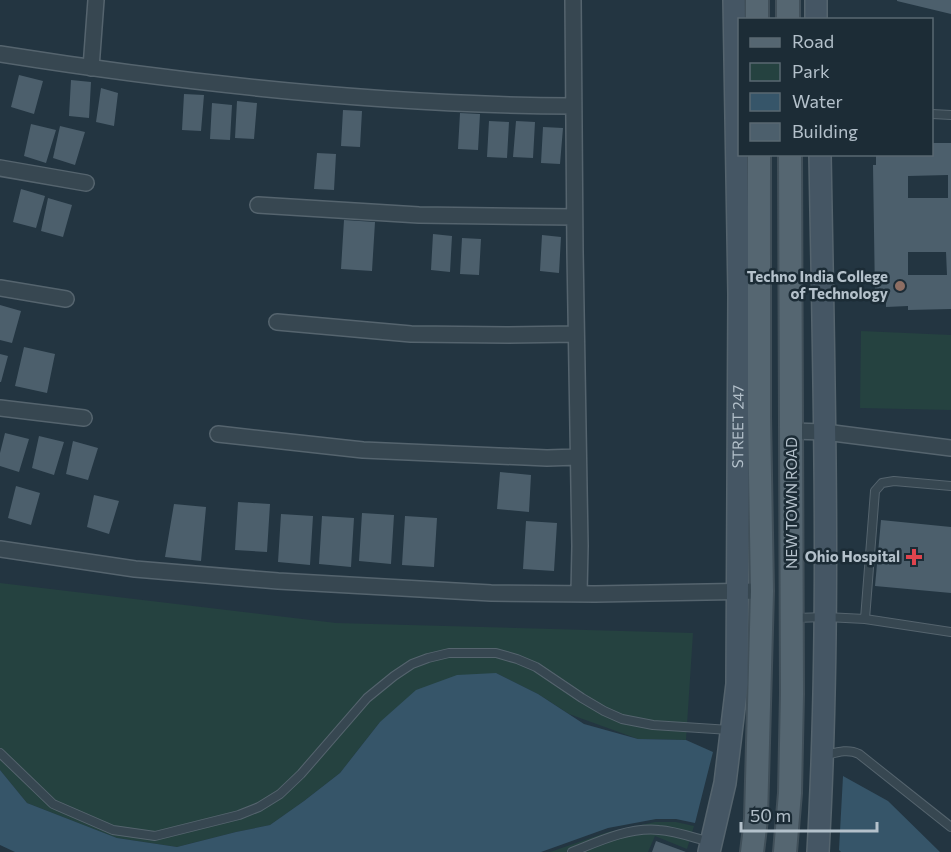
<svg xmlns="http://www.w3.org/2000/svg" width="951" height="852" font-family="Commissioner,sans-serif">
	<rect width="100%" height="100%" fill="#233541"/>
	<path fill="#254240" d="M861,331L951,335V410L860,408Z
		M0,583L336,623L693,633L686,740L638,739L569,714L538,694L496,673L380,722L340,773L304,801L270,825L236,832L177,847L117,838L27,803L0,770Z
		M655,822H676L694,826L687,849L655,836L648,852H550L608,832Z"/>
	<path fill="#365569" d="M496,673L538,694L584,724L638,739L686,740L713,752L695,823L676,819H656L608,828L541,852H15L0,845V770L27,803L117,838L177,847L236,832L270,825L304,801L340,773L380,722L416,690L457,675Z
		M843,776L888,801L940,852H841L839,850Z"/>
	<path fill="#4c5f6c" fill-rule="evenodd" d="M897,0H951V14L897,1Z
		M19,75L43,81L34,114L11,107Z
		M71,80L91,82L89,118L69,116Z
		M101,88L118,93L114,126L96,122Z
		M184,94L204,95L201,131L182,130Z
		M237,101L257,103L254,139L235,138Z
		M212,103L232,105L230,140L210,139Z
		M343,110L362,111L360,147L341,146Z
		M460,113L480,114L478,150L458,149Z
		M489,121L509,122L507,158L487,157Z
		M516,121L535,122L533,158L513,157Z
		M31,124L56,130L46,163L24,156Z
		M60,126L85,132L75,165L53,158Z
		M543,127L563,128L560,164L541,163Z
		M932,143H951V309L908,310V306L886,307V297H875L873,165H876V154H932ZM948,175V198H908V176ZM908,252H946L947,275H908Z
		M317,153L336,154L334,190L314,189Z
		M21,189L45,196L36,228L13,222Z
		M48,198L72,205L63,237L41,231Z
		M344,220L375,222L372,271L341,269Z
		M433,234L452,236L450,272L431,270Z
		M542,235L561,237L559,273L540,271Z
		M462,238L481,239L479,275L460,274Z
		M0,305L21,311L12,343L0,340Z
		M24,347L55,354L47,393L15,386Z
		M0,354L8,356L1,382H0Z
		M5,433L29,439L19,472L0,466V453Z
		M39,436L64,442L54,475L32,468Z
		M73,441L98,448L88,480L66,474Z
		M500,472L531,475L529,512L497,509Z
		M16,486L40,493L31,525L8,518Z
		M94,495L119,501L109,534L87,527Z
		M238,502L270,504L267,552L235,550Z
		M174,504L206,507L201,561L165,557Z
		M362,513L394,515L391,564L359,561Z
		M281,514L313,516L310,565L278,562Z
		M322,516L354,518L351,567L319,564Z
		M405,516L437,518L434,567L402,565Z
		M881,520L951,527V593L875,586Z
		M526,521L557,523L554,571L523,569Z
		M656,841L686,852H652Z"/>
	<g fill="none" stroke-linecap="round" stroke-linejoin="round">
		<defs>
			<path id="lane" d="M932,114L951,115
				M795,618L826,617L865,619L951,632
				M865,619L875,491L882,483L894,481L951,486
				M0,753L53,804L113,830L155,836L239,815L259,807L280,794L301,774L367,698L394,676L412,664L428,658L449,653H496L517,659L536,667L582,698L604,711L622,719L653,725L730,730
				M823,756C835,753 847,748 859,754L951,827
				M572,852C599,841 629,827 659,830C676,831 694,838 710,842"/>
			<path id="street" d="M573,0L575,251L580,546L579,594
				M0,54C189,84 381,105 573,106
				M91,68L96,0
				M0,168L86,183
				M258,205L419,215L574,217
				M0,288L66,299
				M277,322L411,334L508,335L576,334
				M0,408L84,418
				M792,431L825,432L951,448
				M218,434L363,450L547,458L578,457
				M0,549L135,569L278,581L491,593L595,594L762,591"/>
			<g id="secondary">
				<path d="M816,0V20"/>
				<path id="s1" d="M709,852L725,783L737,684L739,294L734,0"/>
				<path d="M818,852C831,620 824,387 820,154"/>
			</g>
			<path id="primary" d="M757,0V20
				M788,0V20
				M752,852L756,819L762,591L759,416V154
				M785,852L790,793L792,694L790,154"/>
		</defs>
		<use href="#lane" stroke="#55646e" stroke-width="10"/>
		<use href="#street" stroke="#55646e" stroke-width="18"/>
		<use href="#secondary" stroke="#55646e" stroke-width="24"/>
		<use href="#primary" stroke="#41505a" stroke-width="26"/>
		<use href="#lane" stroke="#374751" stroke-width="8"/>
		<use href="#street" stroke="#374751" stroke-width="15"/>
		<use href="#secondary" stroke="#455664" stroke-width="21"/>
		<use href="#primary" stroke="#556671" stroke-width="22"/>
	</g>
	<circle fill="#8d6e63" stroke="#1c2c36" stroke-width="2" cx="900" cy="286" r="6"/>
	<path fill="#e0444e" stroke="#1c2c36" stroke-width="2" d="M911 548h6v6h6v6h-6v6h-6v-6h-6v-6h6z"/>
	<g text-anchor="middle" stroke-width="5" stroke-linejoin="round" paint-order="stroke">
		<g font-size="15" font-weight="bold" fill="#b4c1cb" stroke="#1c2c36" text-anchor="end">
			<text x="888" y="282">Techno India College<tspan x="888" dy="17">of Technology</tspan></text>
			<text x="900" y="562">Ohio Hospital</text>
		</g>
		<g font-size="15" fill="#b4c1cb" stroke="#1c2c36">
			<text dy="5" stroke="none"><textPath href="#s1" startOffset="428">STREET 247</textPath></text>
			<text transform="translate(792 503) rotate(-90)" y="5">NEW TOWN ROAD</text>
		</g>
	</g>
	<rect x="738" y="18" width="195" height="138" fill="#1c2c36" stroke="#596872" stroke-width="1.5"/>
	<rect x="750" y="38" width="30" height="9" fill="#556671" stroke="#596872" stroke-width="1.5"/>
	<text x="792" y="48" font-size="18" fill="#b4c1cb">Road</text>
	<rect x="750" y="63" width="30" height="18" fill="#254240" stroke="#596872" stroke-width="1.5"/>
	<text x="792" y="78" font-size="18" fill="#b4c1cb">Park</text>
	<rect x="750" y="93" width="30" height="18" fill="#365569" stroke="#596872" stroke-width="1.5"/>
	<text x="792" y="108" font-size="18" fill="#b4c1cb">Water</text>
	<rect x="750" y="123" width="30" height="18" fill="#4c5f6c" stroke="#596872" stroke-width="1.5"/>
	<text x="792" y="138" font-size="18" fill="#b4c1cb">Building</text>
	<path d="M741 822v9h136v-9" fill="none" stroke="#b4c1cb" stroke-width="3"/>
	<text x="750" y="822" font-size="18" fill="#b4c1cb" stroke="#1c2c36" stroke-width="4.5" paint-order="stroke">50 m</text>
</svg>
